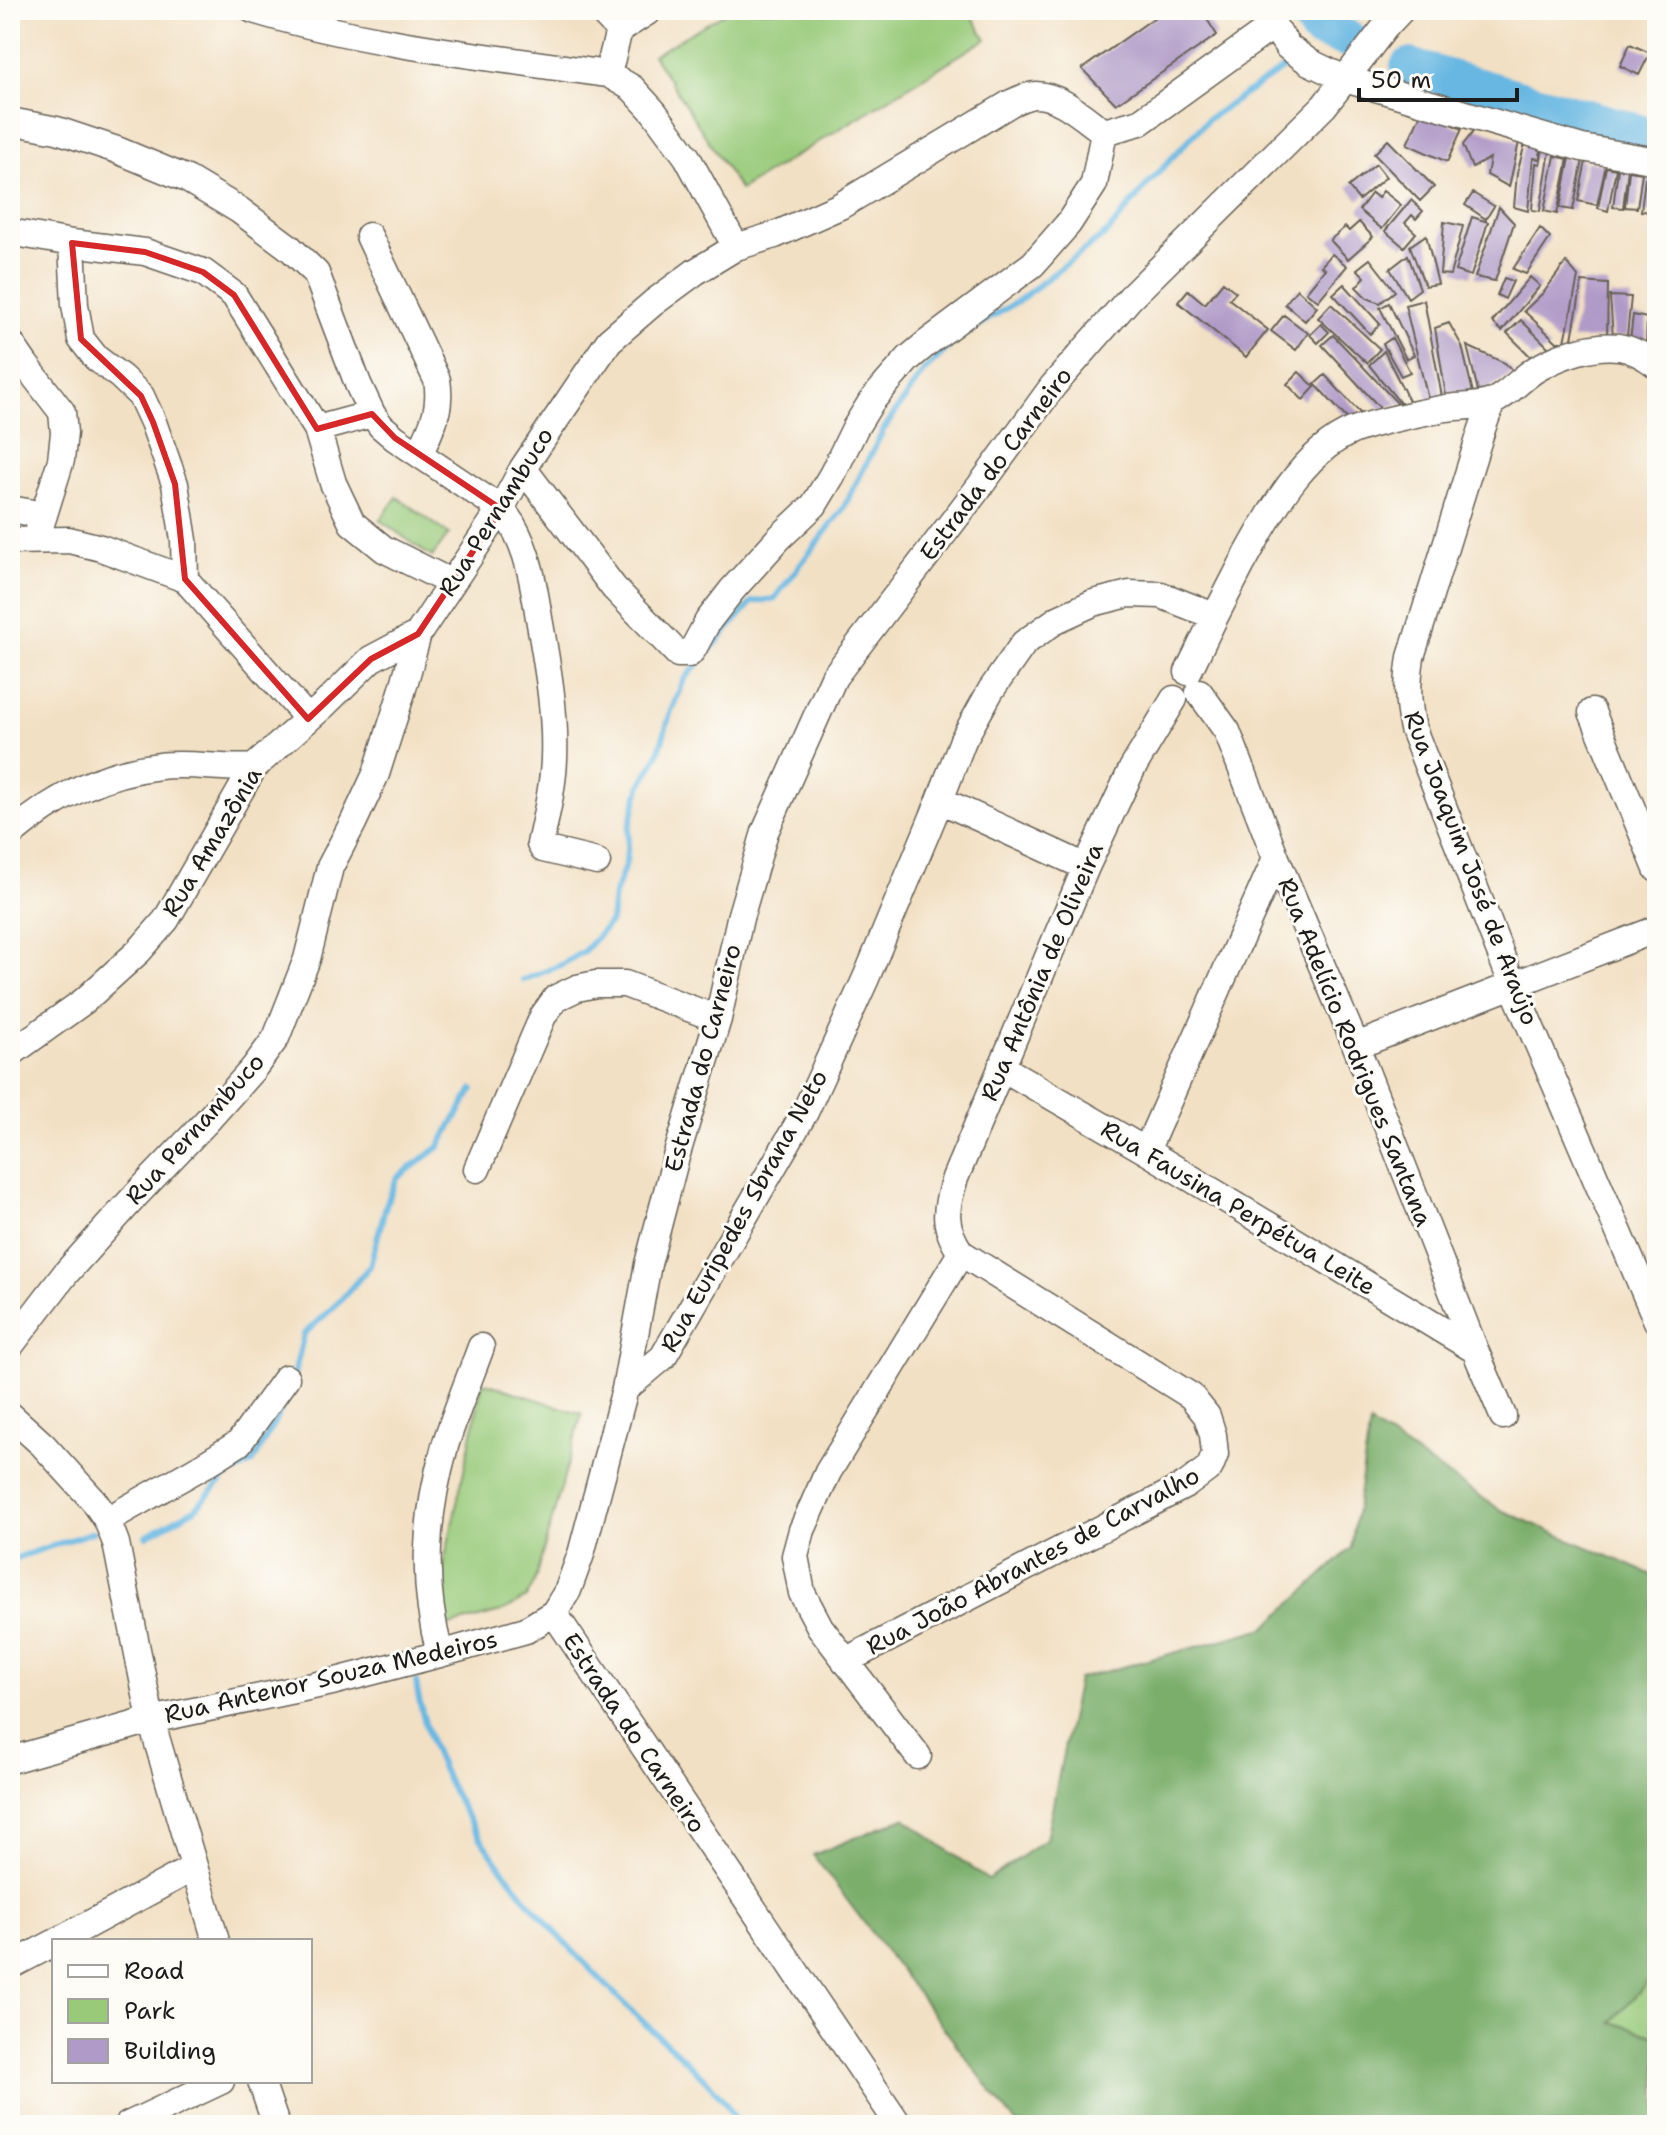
<svg xmlns="http://www.w3.org/2000/svg" width="1667" height="2135" font-family="'Shantell Sans',sans-serif">
	<rect width="100%" height="100%" fill="#fdfcf7"/>
	<filter id="ink" filterUnits="userSpaceOnUse"><feTurbulence type="fractalNoise" baseFrequency=".0125" numOctaves="2"/><feDisplacementMap in="SourceGraphic" scale="16" xChannelSelector="R" yChannelSelector="G"/><feConvolveMatrix kernelMatrix="1 2 1 2 8 2 1 2 1" color-interpolation-filters="sRGB"/></filter>
	<filter id="wash" filterUnits="userSpaceOnUse"><feTurbulence type="fractalNoise" baseFrequency=".006" numOctaves="4" result="noise"/><feDisplacementMap in="SourceGraphic" scale="32" xChannelSelector="R" yChannelSelector="G"/><feGaussianBlur stdDeviation="1.8" result="paint"/><feColorMatrix in="noise" values="0 0 0 0 0 0 0 0 0 0 0 0 0 0 0 0 0 1.4 0 .05"/><feComposite in="paint" operator="in"/></filter>
	<g filter="url(#wash)">
		<rect width="100%" height="100%" fill="#f2e0c4"/>
		<path fill="#99ca7a" stroke="#5a734b" stroke-width="2" d="M730,10H968L986,39L740,190L653,55Z
			M397,497L449,534L432,557L380,520Z
			M483,1382L582,1414L534,1583L526,1598L501,1612L442,1628V1572Z
			M1657,1972V2036L1610,2022Z"/>
		<path fill="#7aae6a" stroke="#4b6543" stroke-width="2" d="M1370,1424L1501,1510L1657,1577V1972L1611,2022L1657,2036V2125H1017L813,1855L904,1818L988,1880L1046,1839L1078,1679L1265,1628L1351,1548Z"/>
		<g fill="none" stroke-linecap="round" stroke-linejoin="round">
			<path stroke="#67b7e2" stroke-width="6" d="M523,980L561,965L584,951L611,921L614,895L626,863L629,828L640,787L658,755L671,711L684,680L752,602L774,599L843,509L884,429L923,372L958,338L1018,301L1108,232L1147,185L1208,119L1284,68
				M294,1375L304,1334L340,1301L370,1266L386,1205L397,1178L439,1147L473,1089
				M146,1536L195,1509L225,1477L253,1462L289,1394
				M10,1560L93,1532
				M416,1682C435,1815 548,1928 640,2019C666,2044 696,2067 719,2095C727,2104 733,2115 739,2125"/>
			<path stroke="#67b7e2" stroke-width="38" d="M1306,10L1318,29L1349,39
				M1409,67L1657,138"/>
		</g>
		<g id="blocks">
			<path fill="#b09ac7" d="M1165,10H1201L1217,35L1116,104L1082,69Z
				M1630,44L1650,53L1639,75L1620,66Z
				M1422,111L1462,129L1447,162L1407,144Z
				M1476,128L1519,142L1509,187L1487,175L1490,158L1472,168L1463,145Z
				M1388,140L1434,187L1420,201L1374,154Z
				M1526,140L1541,145L1540,159L1533,158L1528,211L1514,207L1517,173Z
				M1543,149L1550,151L1540,211L1532,210L1536,163L1540,164Z
				M1555,156L1568,159L1557,214L1544,211Z
				M1570,158L1583,160L1573,210L1560,208Z
				M1586,161L1606,165L1597,205L1578,201Z
				M1376,164L1386,177L1359,200L1348,187Z
				M1606,167L1616,169L1608,211L1598,208Z
				M1618,169L1628,170L1623,208L1613,207Z
				M1629,171L1642,173L1637,208L1625,207Z
				M1645,178L1657,179L1656,212L1641,211Z
				M1383,191L1401,205L1382,229L1359,210L1372,193L1378,198Z
				M1473,193L1494,206L1486,219L1465,205Z
				M1411,200L1423,211L1416,219L1412,215L1405,223L1416,233L1404,247L1385,231Z
				M1499,207L1514,223L1495,281L1475,277Z
				M1472,217L1488,222L1471,276L1455,271Z
				M1359,222L1373,237L1348,259L1330,240L1345,227L1349,231Z
				M1444,222L1463,226L1450,275L1440,274Z
				M1540,228L1550,238L1526,274L1513,269Z
				M1426,235L1438,284L1425,286L1410,246Z
				M1332,254L1347,266L1318,301L1306,292L1325,269L1321,266Z
				M1408,255L1420,289L1408,298L1390,269Z
				M1370,259L1395,291L1380,303L1367,298L1356,287L1365,277L1357,269Z
				M1566,262L1578,277L1565,342H1557L1524,311L1544,292Z
				M1530,277L1540,286L1502,331L1492,322Z
				M1504,278L1513,281L1505,299L1497,295Z
				M1223,282L1236,292L1229,299L1268,330L1246,357L1178,302L1188,290L1205,304Z
				M1582,282L1608,284L1607,338L1572,339Z
				M1344,284L1380,324L1370,334L1333,294Z
				M1297,289L1317,307L1305,321L1285,304Z
				M1655,294H1657V349L1652,345Z
				M1610,296L1631,297L1627,336L1613,337Z
				M1424,300L1442,397L1428,399L1405,305Z
				M1389,303L1414,355L1406,359L1380,308Z
				M1331,304L1380,349L1367,363L1318,318Z
				M1284,315L1308,333L1296,350L1271,331Z
				M1633,315L1647,318L1646,345L1630,340Z
				M1521,320L1550,349L1532,358L1507,333Z
				M1449,323L1462,346L1473,393L1446,396L1435,328Z
				M1321,324L1329,332L1318,343L1310,335Z
				M1333,335L1356,359L1398,404L1381,409L1322,345Z
				M1392,338L1410,372L1401,376L1383,344Z
				M1467,346L1505,363L1514,372L1479,395Z
				M1384,351L1410,403H1400L1369,365Z
				M1299,372L1315,387L1303,400L1287,384Z
				M1325,375L1362,415L1352,424L1315,384Z"/>
		</g>
	</g>
	<g filter="url(#ink)">
		<use href="#blocks" fill-opacity="0" stroke="#676157" stroke-width="2"/>
		<g fill="none" stroke-linecap="round" stroke-linejoin="round">
			<defs>
				<path id="minor" d="M253,10C368,45 490,57 608,74L632,88L654,112L687,157L736,247
					M600,10L619,30
					M1263,10L1288,47L1309,62L1345,79L1582,148L1657,161
					M608,74L619,30L650,10
					M10,121L57,130L117,150L187,179L239,210L290,248L316,273L358,384L372,414L381,426L395,438L501,509C505,514 509,519 512,524C529,552 534,587 539,618C547,664 556,712 554,759C553,787 546,816 540,844L543,849L597,862
					M10,232L72,243L145,252L203,272L234,295L317,429L333,483L352,523L384,549L452,583
					M369,236L437,380C442,410 432,426 420,453
					M72,243L75,305L81,339L96,358L121,377L141,396L153,422L175,484L184,540L185,579
					M10,342L25,364L62,412L64,433L61,460L36,540
					M1492,402L1482,429L1411,657C1407,684 1407,702 1413,729L1513,986L1657,1321
					M317,429L372,414
					M523,468L614,588L678,654H689L693,649L708,621L732,590L779,538L814,505L832,475L855,428L871,402L887,383L909,358L927,343L1033,264L1068,224L1094,184L1104,132
					M10,509L44,515
					M10,541L69,540L101,548L185,579L308,719
					M1188,672C1205,636 1223,600 1242,564C1270,514 1305,444 1363,427C1390,419 1419,413 1446,408C1461,406 1481,407 1494,401C1510,393 1522,377 1538,368C1561,355 1592,344 1619,347C1633,349 1646,357 1657,365
					M1199,692L1227,731L1276,858L1356,1046L1475,1350L1503,1416
					M1592,712L1657,869
					M940,800L1086,867
					M10,835C53,798 103,772 160,766C191,762 223,770 254,767
					M1356,1046L1657,929
					M10,1054L84,1001L139,951L166,920L254,767L324,705L371,659L418,634
					M1001,1067L1146,1151L1475,1350
					M1146,1151L1276,858
					M477,1169L543,1016L556,998L577,988L596,984H625L718,1019
					M10,1346L66,1273L136,1195L205,1123L253,1069L276,1038L307,959L330,867L353,823L376,774L402,692L418,634L501,509L523,468L609,341L653,303L695,272L736,247L775,235L840,206L1011,103C1018,100 1027,95 1036,95C1060,95 1085,119 1104,132L1140,122L1273,26
					M625,1389L663,1357L805,1112L866,978L940,800L963,740L991,690L1024,643L1058,619L1093,603L1129,594L1161,595L1214,616
					M10,1415L43,1445L94,1501L107,1520L116,1543L151,1720L216,1941
					M107,1520L204,1465L239,1443L286,1378
					M554,1613L899,2125
					M440,1654C421,1583 425,1517 445,1446C455,1413 469,1380 481,1347
					M845,1661L1186,1485L1210,1467L1215,1454L1213,1435L1207,1416L1191,1396L961,1253C942,1225 945,1209 955,1178L1086,867L1132,769L1174,699
					M918,1756L820,1627L802,1593L795,1556L802,1530L828,1472L961,1253
					M10,1760L151,1720L332,1682L440,1654L526,1630L554,1613L568,1590L581,1554L625,1389L648,1264L676,1157L718,1019L740,918L765,832L834,677L983,482L1053,386L1130,298L1324,106L1386,26L1401,10
					M58,1941L193,1868
					M10,1966L54,1943
					M261,2081L276,2125
					M128,2125L221,2081"/>
			</defs>
			<use href="#minor" stroke="#676157" stroke-width="29"/>
			<use href="#minor" stroke="#fff" stroke-width="26"/>
		</g>
	</g>
	<path fill="none" stroke="#d62828" stroke-width="6" stroke-linejoin="round" d="M72,243L145,252L203,272L234,295L317,429L372,414L395,438L501,509L418,634L371,659L308,719L185,579L175,484L153,422L141,396L81,339Z"/>
	<g text-anchor="middle" stroke-width="6" stroke-linejoin="round" paint-order="stroke">
		<g font-size="24" fill="#1c1c1c" stroke="#fdfcf7">
			<text transform="translate(996 464) rotate(-53)" y="8">Estrada do Carneiro</text>
			<text transform="translate(496 512) rotate(-58)" y="8">Rua Pernambuco</text>
			<text transform="translate(212 842) rotate(-59)" y="8">Rua Amazônia</text>
			<text transform="translate(1471 868) rotate(69)" y="8">Rua Joaquim José de Araújo</text>
			<text transform="translate(1042 972) rotate(-67)" y="8">Rua Antônia de Oliveira</text>
			<text transform="translate(1355 1052) rotate(68)" y="8">Rua Adelício Rodrigues Santana</text>
			<text transform="translate(703 1058) rotate(-75)" y="8">Estrada do Carneiro</text>
			<text transform="translate(195 1129) rotate(-48)" y="8">Rua Pernambuco</text>
			<text transform="translate(1238 1208) rotate(31)" y="8">Rua Fausina Perpétua Leite</text>
			<text transform="translate(744 1211) rotate(-61)" y="8">Rua Euripedes Sbrana Neto</text>
			<text transform="translate(1033 1561) rotate(-28)" y="8">Rua João Abrantes de Carvalho</text>
			<text transform="translate(331 1677) rotate(-13)" y="8">Rua Antenor Souza Medeiros</text>
			<text transform="translate(634 1733) rotate(56)" y="8">Estrada do Carneiro</text>
		</g>
	</g>
	<rect width="1667" height="2135" fill="none" stroke="#fdfcf7" stroke-width="40"/>
	<rect x="52" y="1939" width="260" height="144" fill="#fdfcf7" stroke="#a3a29f" stroke-width="2"/>
	<rect x="68" y="1965" width="40" height="12" fill="#ffffff" stroke="#a3a29f" stroke-width="2"/>
	<text x="124" y="1979" font-size="24" fill="#1c1c1c">Road</text>
	<rect x="68" y="1999" width="40" height="24" fill="#99ca7a" stroke="#a3a29f" stroke-width="2"/>
	<text x="124" y="2019" font-size="24" fill="#1c1c1c">Park</text>
	<rect x="68" y="2039" width="40" height="24" fill="#b09ac7" stroke="#a3a29f" stroke-width="2"/>
	<text x="124" y="2059" font-size="24" fill="#1c1c1c">Building</text>
	<path d="M1359 88v12h158v-12" fill="none" stroke="#1c1c1c" stroke-width="4"/>
	<text x="1371" y="88" font-size="24" fill="#1c1c1c" stroke="#fdfcf7" stroke-width="6" paint-order="stroke">50 m</text>
</svg>
